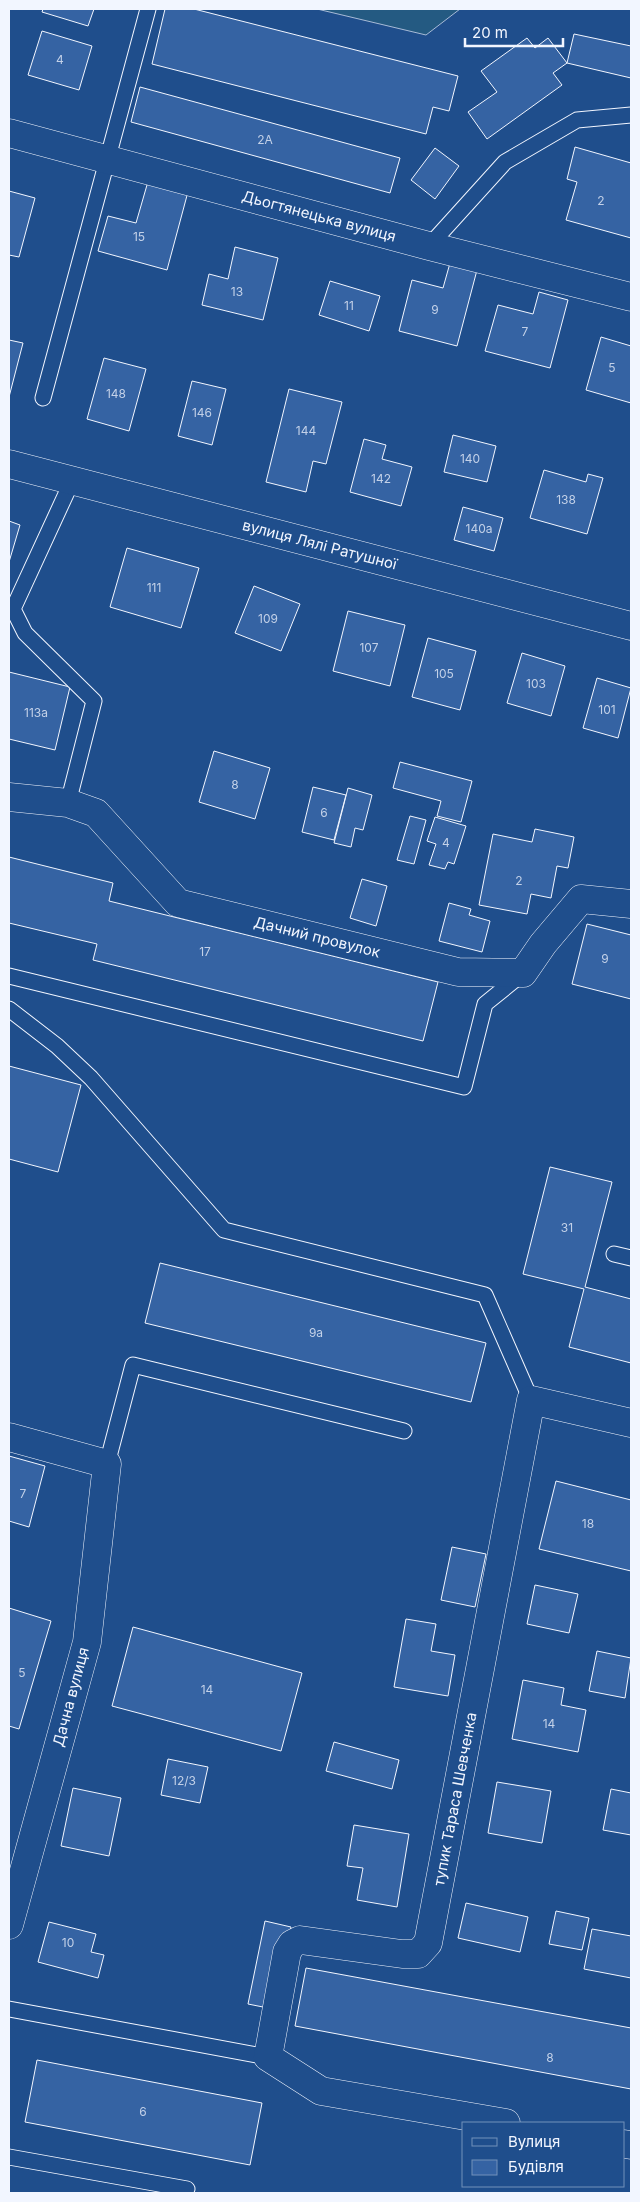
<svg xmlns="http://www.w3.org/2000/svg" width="640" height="2202" font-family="Inter,sans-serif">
	<rect width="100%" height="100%" fill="#1f4e8c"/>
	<path fill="#245a82" stroke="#a8bbd7" d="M317,9H460L426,35Z"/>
	<path fill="#3563a3" stroke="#f2f6ff" d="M43,9H94L88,26L42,12Z
		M165,9H194L458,76L449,111L433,107L426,134L152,64Z
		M42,31L92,46L79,90L28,75Z
		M574,34L631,46V78L567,63Z
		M527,38L535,48L548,38L567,63L553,73L562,85L487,139L468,112L497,92L481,71Z
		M140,87L400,158L390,193L131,122Z
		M575,147L631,163V238L566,220L577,182L567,179Z
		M435,148L459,166L435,199L411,180Z
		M149,178L189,188L167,270L98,251L108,216L136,223Z
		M9,191L35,198L19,257L9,255Z
		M235,247L278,258L263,320L202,305L209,274L228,279Z
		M450,263L477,270L457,346L399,331L412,280L443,288Z
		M330,281L380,296L369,331L319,315Z
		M539,292L568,300L550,368L485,351L498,305L533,314Z
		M601,337L631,346V403L586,390Z
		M9,340L23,343L9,397Z
		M104,358L146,369L129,431L87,419Z
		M192,381L226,389L212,445L178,436Z
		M289,389L342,402L326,464L313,461L306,492L266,482Z
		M453,435L496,446L487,482L444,472Z
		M364,439L386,445L382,459L412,467L401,506L350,492Z
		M544,470L586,482L588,474L603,478L587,534L530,518Z
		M463,507L503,518L494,551L454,540Z
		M9,521L20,525L9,562Z
		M127,548L199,568L181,628L110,607Z
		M254,586L300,604L281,651L235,633Z
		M348,611L405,625L390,686L333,671Z
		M428,638L476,651L460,710L412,697Z
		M522,653L565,666L551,716L507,703Z
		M9,672L70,687L55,750L9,739Z
		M597,678L631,688L618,738L583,728Z
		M214,751L270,768L255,819L199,802Z
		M400,762L472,781L461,822L437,816L441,801L393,788Z
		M313,787L346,795L334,840L302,832Z
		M348,788L372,795L363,830L355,828L351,847L334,843Z
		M410,816L426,820L414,864L397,860Z
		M435,817L466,826L454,864L448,862L445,869L429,865L436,844L427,841Z
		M535,829L574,837L568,868L557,866L551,898L531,894L527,914L479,905L493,834L532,842Z
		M9,857L113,883L109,901L438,982L423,1041L93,960L97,944L9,923Z
		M362,879L387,886L376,926L350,918Z
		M449,903L471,909L469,915L490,921L482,952L439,941Z
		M587,924L631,935V999L572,984Z
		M9,1066L81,1085L58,1172L9,1159Z
		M550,1167L612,1182L585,1287L631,1299V1363L569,1347L584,1289L523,1274Z
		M160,1263L486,1343L471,1402L145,1323Z
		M9,1456L45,1466L29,1527L9,1521Z
		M556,1481L631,1500V1571L539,1549Z
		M452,1547L486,1554L475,1607L441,1600Z
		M535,1585L578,1594L569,1633L527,1624Z
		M9,1608L51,1621L19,1729L9,1726Z
		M406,1619L436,1624L431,1651L455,1655L448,1696L394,1687Z
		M133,1627L302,1673L281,1751L112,1706Z
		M597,1651L631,1658L625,1698L589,1691Z
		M523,1680L564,1688L561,1705L586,1710L578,1752L512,1739Z
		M334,1742L399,1760L392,1789L326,1771Z
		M168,1759L208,1767L200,1803L161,1795Z
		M497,1782L551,1791L542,1843L488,1833Z
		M73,1788L121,1798L109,1856L61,1846Z
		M611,1789L631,1793V1835L603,1830Z
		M354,1825L409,1834L397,1907L357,1900L363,1868L347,1866Z
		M466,1903L528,1917L520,1952L458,1938Z
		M556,1911L589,1918L582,1950L549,1944Z
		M265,1921L291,1927L273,2009L248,2004Z
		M49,1922L96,1934L91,1952L104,1955L98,1978L38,1962Z
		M592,1929L631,1936V1978L584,1969Z
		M306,1968L631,2028V2089L295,2026Z
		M37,2060L262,2103L250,2165L25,2122Z"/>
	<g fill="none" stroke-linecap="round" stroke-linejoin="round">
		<defs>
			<path id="lane" d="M429,246L505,162L577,120L631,115
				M43,398L148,9
				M68,803L94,701L25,633L13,609L72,481
				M9,976L464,1087L485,1004L522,974
				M9,1009L57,1046L91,1078L224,1230L485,1295L531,1400
				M614,1254L631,1258
				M107,1464L133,1365L404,1431
				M9,2009L268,2057
				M9,2157L187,2189"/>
			<g id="street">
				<path id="s1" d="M9,133L429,246L631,297"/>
				<path id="s2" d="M9,464L631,626"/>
				<path id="s3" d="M9,797L68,803L96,813L178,903L458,972L523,973L543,944L581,899L631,904"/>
				<path d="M9,1437L107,1464L87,1642L9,1925"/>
				<path id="s4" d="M506,2123L321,2091L268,2057L287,1952L292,1944L300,1940L402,1954H418L428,1943L531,1400L631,1423"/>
				<path d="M624,2144L631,2145"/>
			</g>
		</defs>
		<use href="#lane" stroke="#f2f6ff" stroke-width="17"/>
		<use href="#street" stroke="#f2f6ff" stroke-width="29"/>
		<use href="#lane" stroke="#1f4e8c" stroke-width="15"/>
		<use href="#street" stroke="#1f4e8c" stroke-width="28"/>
	</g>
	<g text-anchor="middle" stroke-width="4" stroke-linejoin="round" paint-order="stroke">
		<g font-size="12" fill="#c3d1e8">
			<text x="60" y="64">4</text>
			<text x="265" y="144">2А</text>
			<text x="601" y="205">2</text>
			<text x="139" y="241">15</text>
			<text x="237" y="296">13</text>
			<text x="349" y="310">11</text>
			<text x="435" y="314">9</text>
			<text x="525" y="336">7</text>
			<text x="612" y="372">5</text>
			<text x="116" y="398">148</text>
			<text x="202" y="417">146</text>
			<text x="306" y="435">144</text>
			<text x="470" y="463">140</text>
			<text x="381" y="483">142</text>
			<text x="566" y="504">138</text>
			<text x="479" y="533">140а</text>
			<text x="154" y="592">111</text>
			<text x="268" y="623">109</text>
			<text x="369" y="652">107</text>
			<text x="444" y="678">105</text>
			<text x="536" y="688">103</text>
			<text x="607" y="714">101</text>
			<text x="36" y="717">113а</text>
			<text x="235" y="789">8</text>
			<text x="324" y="817">6</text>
			<text x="446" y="847">4</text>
			<text x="519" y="885">2</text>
			<text x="205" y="956">17</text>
			<text x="605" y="963">9</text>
			<text x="567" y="1232">31</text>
			<text x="316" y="1337">9а</text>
			<text x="23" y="1498">7</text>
			<text x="588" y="1528">18</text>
			<text x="22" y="1677">5</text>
			<text x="207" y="1694">14</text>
			<text x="549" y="1728">14</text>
			<text x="184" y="1785">12/3</text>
			<text x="68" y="1947">10</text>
			<text x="550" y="2062">8</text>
			<text x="143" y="2116">6</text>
		</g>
		<g font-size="15" fill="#f2f6ff" stroke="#1f4e8c">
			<text dy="5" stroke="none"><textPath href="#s1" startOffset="321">Дьогтянецька вулиця</textPath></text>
			<text dy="5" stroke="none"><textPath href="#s2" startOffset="321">вулиця Лялі Ратушної</textPath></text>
			<text dy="5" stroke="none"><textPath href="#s3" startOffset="354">Дачний провулок</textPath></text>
			<text transform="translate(71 1697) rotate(-75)" y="5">Дачна вулиця</text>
			<text dy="5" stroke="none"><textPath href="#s4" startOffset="656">тупик Тараса Шевченка</textPath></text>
		</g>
	</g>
	<rect width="640" height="2202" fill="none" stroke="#f2f6ff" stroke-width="20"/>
	<rect x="462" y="2122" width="162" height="65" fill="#1f4e8c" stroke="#7391ba"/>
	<rect x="472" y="2138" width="25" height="8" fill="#1f4e8c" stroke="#7391ba"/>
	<text x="508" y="2147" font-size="15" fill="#f2f6ff">Вулиця</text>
	<rect x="472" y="2160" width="25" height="15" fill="#3563a3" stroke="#7391ba"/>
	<text x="508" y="2172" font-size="15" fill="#f2f6ff">Будівля</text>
	<path d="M465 38v8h98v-8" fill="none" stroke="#f2f6ff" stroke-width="2.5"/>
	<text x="472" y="38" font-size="15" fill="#f2f6ff" stroke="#1f4e8c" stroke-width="4" paint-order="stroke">20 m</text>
</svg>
